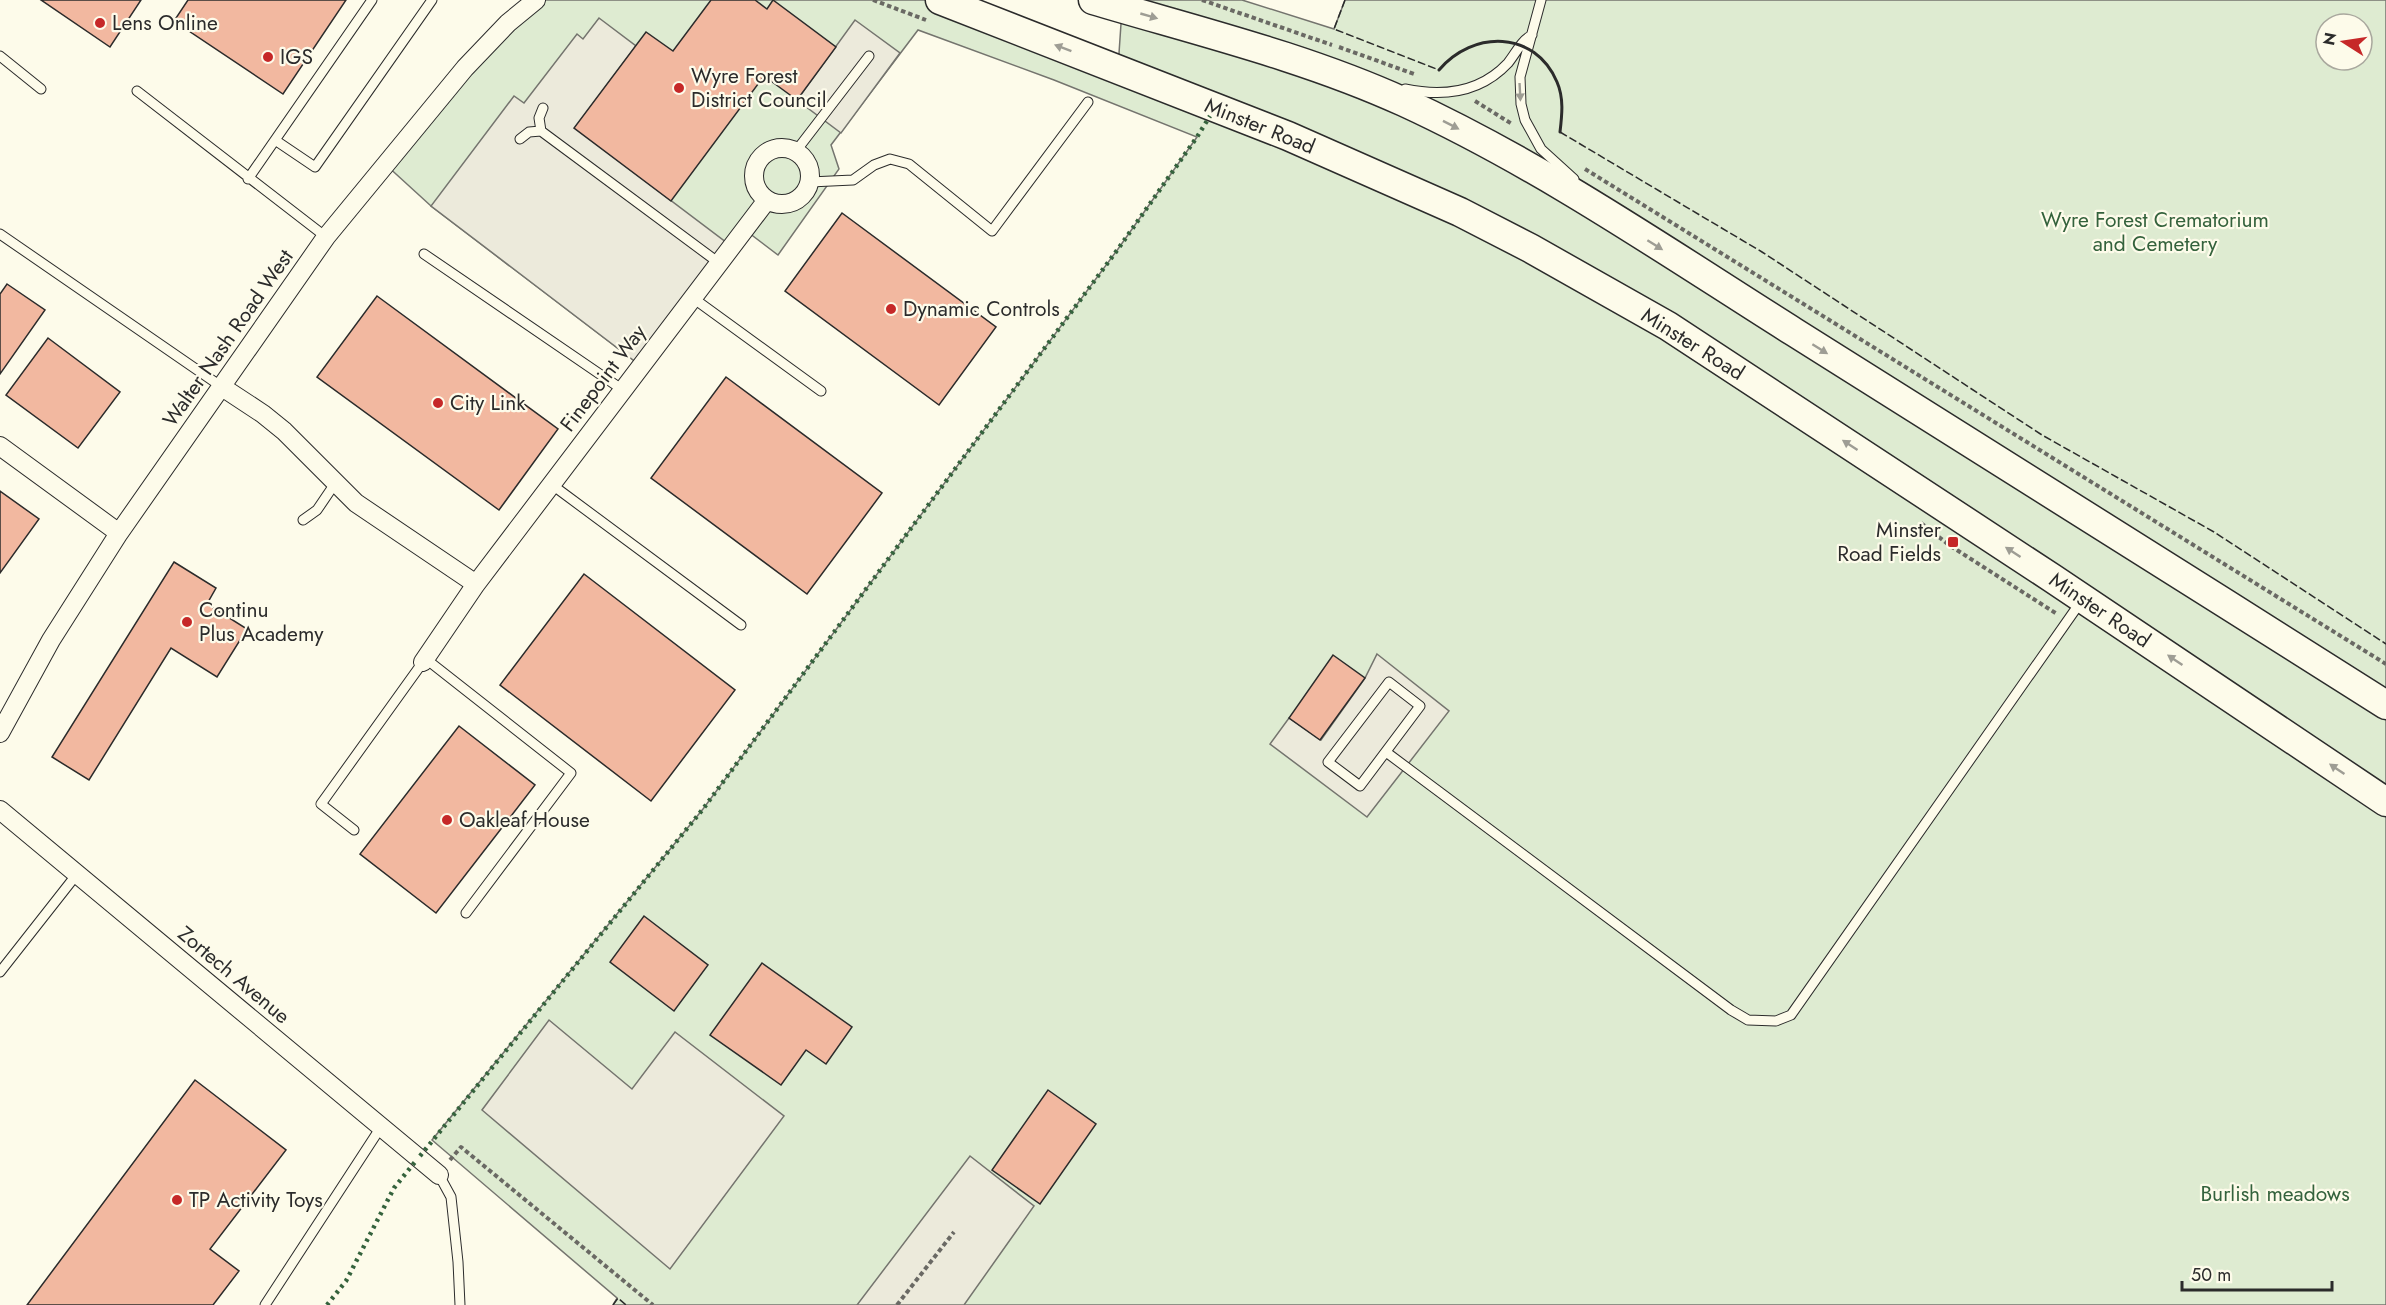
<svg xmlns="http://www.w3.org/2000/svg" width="2386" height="1305" font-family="Jost,sans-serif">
	<rect width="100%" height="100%" fill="#fdfbea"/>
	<path fill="#deebd1" stroke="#74746e" stroke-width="1.5" fill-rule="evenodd" d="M536,0H940L1118,68L1122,9L1093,0H1242L1334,29L1345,0H2386V1305H613L617,1298L432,1140L703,809L1118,249L1197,137L1054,80L918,30L831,145L839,169L778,255L745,230L641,366L431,206L385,164ZM2326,24H2362V60H2326Z"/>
	<path fill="#eceadb" stroke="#74746e" stroke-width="1.5" d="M599,18L636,46L575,128L731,246L641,366L431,206L514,96L524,103L577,34L583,39Z
		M855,20L900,53L841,133L797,100Z
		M1377,654L1449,711L1367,817L1270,744L1289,718L1321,740L1365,678Z
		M549,1020L632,1089L675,1032L784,1116L670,1269L482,1110Z
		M970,1156L1034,1206L964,1305H857Z"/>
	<path fill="#f2b8a0" stroke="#2b2b2b" stroke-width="1.5" d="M41,0H141L110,47Z
		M188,0H346L283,94L174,21Z
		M711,0H755L767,9L773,0L836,47L797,100L764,76L671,201L574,128L646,32L673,51Z
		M842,213L996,327L939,405L785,291Z
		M7,284L45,310L0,374V294Z
		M377,296L558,429L499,510L317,377Z
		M48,338L120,392L78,448L6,395Z
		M726,377L882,493L807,594L651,478Z
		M0,491L39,519L0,573Z
		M174,562L216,588L207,604L247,629L217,677L171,648L89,780L52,757Z
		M584,574L735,690L651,801L500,685Z
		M1333,655L1365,678L1320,740L1289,718Z
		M459,726L535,785L436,913L360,854Z
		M644,916L708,965L674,1011L610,962Z
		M762,963L852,1027L826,1064L806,1050L781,1085L710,1035Z
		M195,1080L286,1150L210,1249L239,1271L213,1305H27Z
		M1048,1090L1096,1124L1040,1204L992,1170Z"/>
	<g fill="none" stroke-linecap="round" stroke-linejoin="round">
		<defs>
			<path id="lane" d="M1541,0L1520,77L1521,104L1525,120L1541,149L1574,179
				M0,56L41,89
				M1405,89C1443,97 1480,93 1508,63C1516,53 1521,41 1532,35
				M137,91L326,237
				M541,131L719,263
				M520,139L529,132L541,131L539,118L543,108
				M275,140L315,167L432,0
				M796,151L869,56
				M248,179L372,0
				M810,182L853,180L874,165L890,159L909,164L992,231L1088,102
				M0,234L222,387
				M424,254L623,390
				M693,298L821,391
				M551,484L741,625
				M303,520L317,510L336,482
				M426,659L571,773L466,913
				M1389,682L1420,706L1360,786L1328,762Z
				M1386,752L1731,1010L1748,1020L1776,1021L1791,1015L2082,600
				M354,830L321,804L423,662
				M0,972L77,874
				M439,1175L451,1197L458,1262L460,1305
				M265,1305L381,1127"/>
			<path id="street" d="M754 176a28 28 0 1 1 56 0a28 28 0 1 1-56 0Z
				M222,387L263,414L284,431L356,503L476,584
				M0,446L119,533
				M423,662L476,584L767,200
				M0,733L51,640L119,533L326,237L465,68L508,23L536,0
				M0,810L439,1175"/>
			<path id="primary" d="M940,0L1288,136L1460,212L1530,248L1668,326L2052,578L2386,802
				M1093,0C1197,31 1305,57 1404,102C1541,165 1667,252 1794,332C1991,456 2189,580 2386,705"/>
		</defs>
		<use href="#lane" stroke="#2b2b2b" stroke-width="11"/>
		<use href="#street" stroke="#2b2b2b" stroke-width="20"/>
		<use href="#primary" stroke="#2b2b2b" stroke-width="31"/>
		<path stroke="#6a6964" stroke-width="4" stroke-dasharray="4.5 3" stroke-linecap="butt" d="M873,0L926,20
			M1202,0L1332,45
			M1339,47L1414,74
			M1475,101L1512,124
			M1585,169L2386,664
			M1921,523L1949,545L2057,614
			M450,1160L461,1147L653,1305
			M897,1305L954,1232"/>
		<use href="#lane" stroke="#fdfbea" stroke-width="9"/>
		<use href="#street" stroke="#fdfbea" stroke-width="18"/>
		<use href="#primary" stroke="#fdfbea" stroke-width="28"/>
		<path stroke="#34623c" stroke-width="4.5" stroke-dasharray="3 4.5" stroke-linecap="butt" d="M420,1156L703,809L1118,249L1197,137L1210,116
			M327,1305L346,1281L394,1188L415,1162"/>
		<path stroke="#2b2b2b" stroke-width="1.5" stroke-dasharray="8 3" stroke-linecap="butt" d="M1345,0L1334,29L1439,70
			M1560,132L1762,252L2042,435L2214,532L2386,644
			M613,1305L618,1298L626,1305"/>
		<path stroke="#2b2b2b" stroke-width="3" d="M1439,70C1473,30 1535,30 1557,82C1564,98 1562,115 1560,132"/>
	</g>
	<defs><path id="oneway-solid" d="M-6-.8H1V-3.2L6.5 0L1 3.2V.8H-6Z" transform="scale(1.5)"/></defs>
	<g fill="#9e9d94">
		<use href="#oneway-solid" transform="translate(1149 16) rotate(16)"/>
		<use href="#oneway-solid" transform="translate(1063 48) rotate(-159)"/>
		<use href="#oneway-solid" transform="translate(1520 92) rotate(87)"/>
		<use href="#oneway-solid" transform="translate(1451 125) rotate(27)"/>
		<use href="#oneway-solid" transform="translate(1655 245) rotate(32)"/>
		<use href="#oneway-solid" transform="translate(1820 349) rotate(32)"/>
		<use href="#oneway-solid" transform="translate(1850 445) rotate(-147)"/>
		<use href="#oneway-solid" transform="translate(2013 552) rotate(-147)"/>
		<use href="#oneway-solid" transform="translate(2175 660) rotate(-146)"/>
		<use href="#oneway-solid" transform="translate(2337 769) rotate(-146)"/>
	</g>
	<g fill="#c62828" stroke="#fdfbea" stroke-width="2">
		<circle cx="100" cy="23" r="6"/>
		<circle cx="268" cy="57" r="6"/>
		<circle cx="679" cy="88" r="6"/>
		<circle cx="891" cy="309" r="6"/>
		<circle cx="438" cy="403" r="6"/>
		<rect x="1947" y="536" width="12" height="12" rx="3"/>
		<circle cx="187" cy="622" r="6"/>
		<circle cx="447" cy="820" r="6"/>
		<circle cx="177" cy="1200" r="6"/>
	</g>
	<g text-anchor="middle" stroke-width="4.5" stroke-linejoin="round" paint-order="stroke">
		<g font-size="21" fill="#2b2b2b" stroke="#fdfbea" text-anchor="start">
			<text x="112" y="30">Lens Online</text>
			<text x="280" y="64">IGS</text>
			<text x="691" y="83">Wyre Forest<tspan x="691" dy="24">District Council</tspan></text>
			<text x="903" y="316">Dynamic Controls</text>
			<text x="450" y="410">City Link</text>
			<text x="1941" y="537" text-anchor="end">Minster<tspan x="1941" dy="24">Road Fields</tspan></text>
			<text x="199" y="617">Continu<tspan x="199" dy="24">Plus Academy</tspan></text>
			<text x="459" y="827">Oakleaf House</text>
			<text x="189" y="1207">TP Activity Toys</text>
		</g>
		<g font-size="21" fill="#2b2b2b" stroke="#fdfbea">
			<text transform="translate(1260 126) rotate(22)" y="7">Minster Road</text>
			<text transform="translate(228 338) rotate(-55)" y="7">Walter Nash Road West</text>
			<text transform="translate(1693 344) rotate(32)" y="7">Minster Road</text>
			<text transform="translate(603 378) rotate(-53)" y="7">Finepoint Way</text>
			<text transform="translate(2100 610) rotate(34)" y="7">Minster Road</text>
			<text transform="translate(234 975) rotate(40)" y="7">Zortech Avenue</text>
		</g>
		<g font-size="21" fill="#34623c" stroke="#fdfbea">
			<text x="2155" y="227">Wyre Forest Crematorium<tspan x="2155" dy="24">and Cemetery</tspan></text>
			<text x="2275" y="1201">Burlish meadows</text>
		</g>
	</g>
	<g transform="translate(2344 42) rotate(282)"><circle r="28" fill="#fdfbea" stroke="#a9a89e" stroke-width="1.5"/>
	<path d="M0-4.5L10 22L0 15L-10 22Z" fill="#c62828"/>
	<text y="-9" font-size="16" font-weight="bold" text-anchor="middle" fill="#2b2b2b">N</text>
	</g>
	<path d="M2182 1281v9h150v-9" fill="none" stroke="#2b2b2b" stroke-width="3"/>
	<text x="2191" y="1281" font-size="18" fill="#2b2b2b" stroke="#fdfbea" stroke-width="4.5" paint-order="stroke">50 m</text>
</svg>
